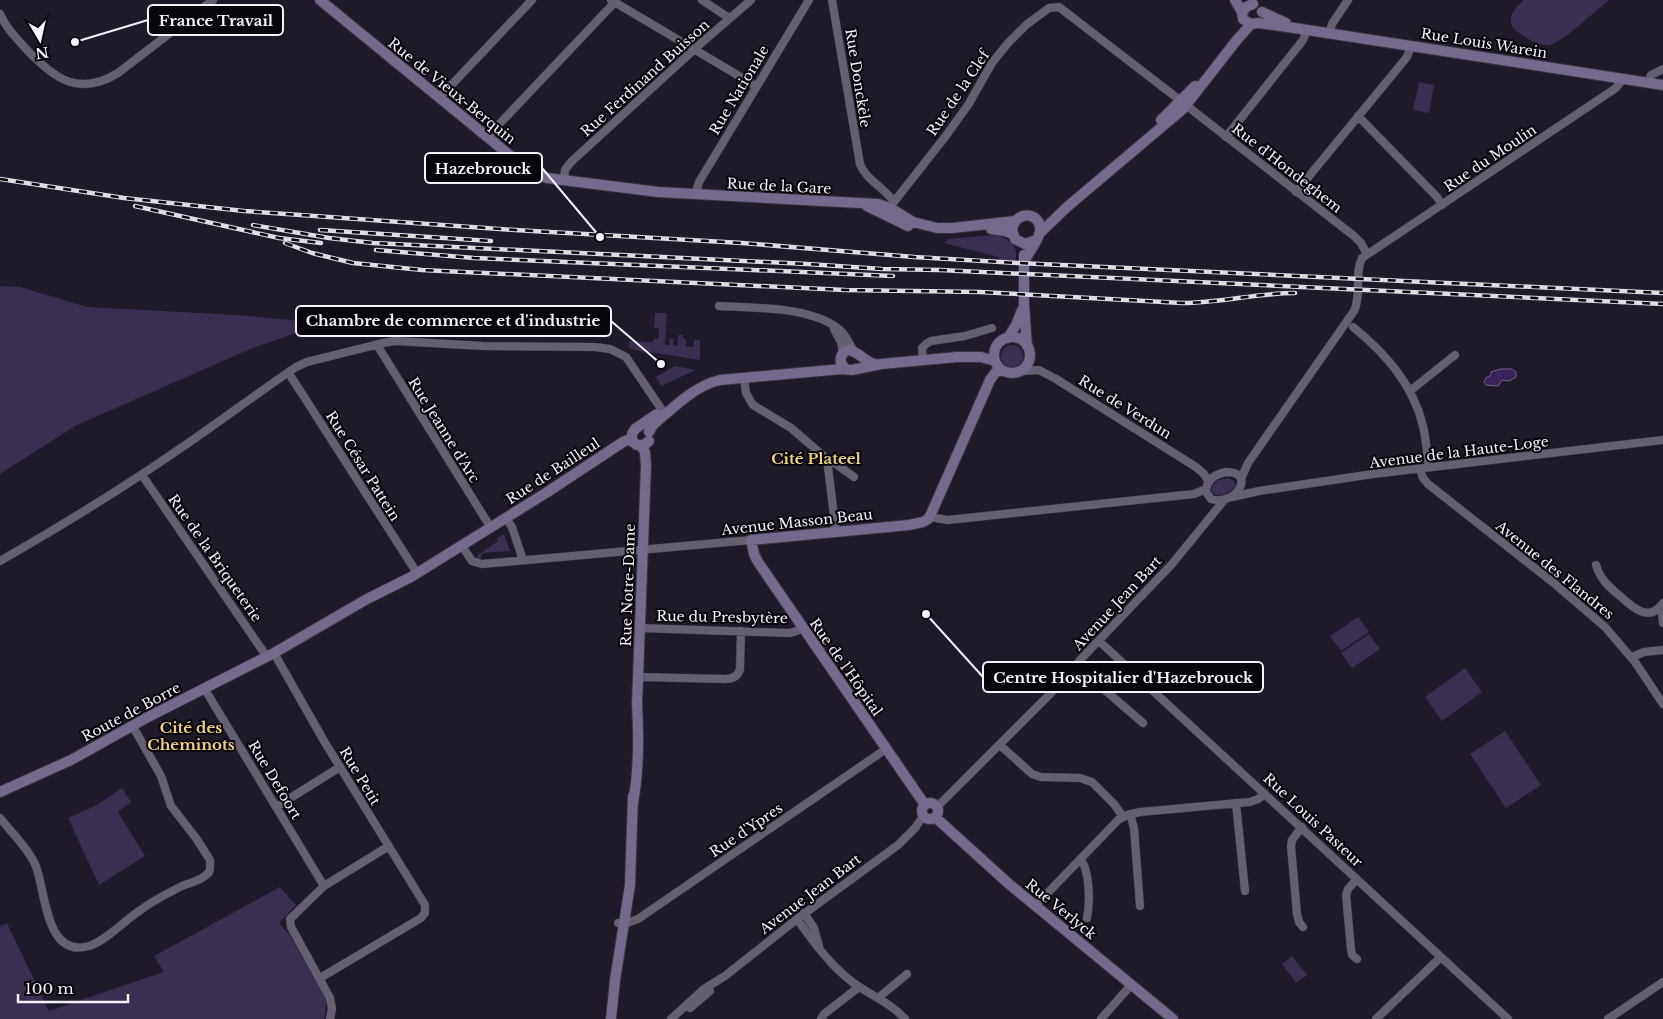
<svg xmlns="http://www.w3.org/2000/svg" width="1663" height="1019" font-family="'Libre Baskerville',serif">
	<rect width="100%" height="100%" fill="#1e1a27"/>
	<path fill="#3a2e52" d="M1524,0H1609C1598,9 1561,43 1550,45C1540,47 1513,33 1511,23C1509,14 1518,5 1524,0Z
		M1419,82L1434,85L1429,113L1413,110Z
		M994,235C1008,237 1020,246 1015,261L1000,260L998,257L944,243L947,239Z
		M0,286L20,287L87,307L237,315L323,323L248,350L75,426L0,474Z
		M655,313H667L665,345H669L670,338L674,339L673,345L677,346L678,335H683V339H686V346L694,347V340H700V360L635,350L629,348V341L653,342V339H658L659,328H654Z
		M1001 356a11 11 0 1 1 22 0a11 11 0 1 1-22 0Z
		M675,366L696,370L661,386L656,377Z
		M1229,478L1235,482L1236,486C1230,493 1220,498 1212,493C1210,481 1220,479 1229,478Z
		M504,534L510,551L483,553L480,559H477L478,555L498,541L497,538Z
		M1358,617L1369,632L1341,651L1330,636Z
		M1369,634L1380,649L1352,668L1341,653Z
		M1465,668L1482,692L1442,721L1425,697Z
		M1505,731L1541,785L1506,808L1470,754Z
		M122,788L131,802L118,812L145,856L99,885L68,818L97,805Z
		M280,887L296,905L279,923L289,934L327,1001L324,1019H0V926L7,923L49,1011L164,972L154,956Z
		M1292,956L1307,975L1296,983L1282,964Z"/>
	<path fill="#372259" stroke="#70608a" d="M1500,369H1512L1516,372V377L1509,381L1502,380L1498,386L1486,385L1484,382L1486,378L1491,375V372Z"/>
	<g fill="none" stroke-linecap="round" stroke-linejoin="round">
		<defs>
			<path id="street" d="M611,0L756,86
				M702,0L729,18
				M832,0L860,164C866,180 885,188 894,202
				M1059,7L1181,101
				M0,14C6,28 17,39 28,51C55,79 79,97 118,73L213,0
				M1329,34L1332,24L1348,0
				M1648,83L1651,75L1663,69
				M439,98L532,0
				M1187,106L1354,236L1361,243L1367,254
				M1358,116L1437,197L1442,205
				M487,137L615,2
				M1226,137L1303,40L1307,30
				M564,180L565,170L571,162L699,45L751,0
				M1296,192L1407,57L1411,46
				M695,195L699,182L809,0
				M886,212L945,137L968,105L992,63L1008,43L1026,25L1049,8L1059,7
				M719,306C753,308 814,306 841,331C847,337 849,344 854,351
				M1353,327C1385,353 1413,384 1423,426C1426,439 1427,454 1429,467
				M834,329L841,342L843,353
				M377,345L491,528
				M923,360L922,348L926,344L931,341L965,336L992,328
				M1021,371L1039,370L1056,379L1196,467L1204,474L1209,482
				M288,372L417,573
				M744,378L746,393L753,405L791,428L827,459L836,532
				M1410,391L1455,355
				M827,459L836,464L854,477
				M1420,469L1423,478L1428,484L1555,584L1605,627L1635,662L1663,704
				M1226,472C1257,472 1236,507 1211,499L1206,492C1206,480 1215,474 1226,472Z
				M142,475L267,657
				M1241,479L1248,463L1354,311C1362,294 1354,274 1362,258L1616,88L1623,79
				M1232,497L1259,491L1373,474L1663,440
				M929,517L948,520L1194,494L1206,489
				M506,518L512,527L523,560
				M462,546L472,561L482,564L751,540
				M0,561C61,526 120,490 178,450C218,423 256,394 296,367L307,362L383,343L395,341L483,346L595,347L610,349L626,357L662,410
				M1596,565C1600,579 1609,587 1620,596C1633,608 1649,623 1663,603
				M1660,608L1662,614L1663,623
				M640,628L789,633L797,631L802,627
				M1099,641L1508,1019
				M274,653L324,741L425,905V913L421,918L320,978
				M1632,657L1644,652L1663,650
				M1076,665L1143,723
				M638,677L725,679C732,679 738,677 740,669L741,631
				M204,688L324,886
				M1000,745L1032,774L1041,777L1080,778L1092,782L1114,804L1123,817
				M1236,803L1245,891
				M276,807L340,767
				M937,807L1071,673L1080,660L1172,564L1225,499
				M1130,814L1134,828L1140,906
				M0,818C12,833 27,847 35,864C46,888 44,959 89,946C106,941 126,919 142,909C154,900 168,893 182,886C189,883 200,881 206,875C209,873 209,873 210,869V860L196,838L171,806L161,776L132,725
				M1302,827L1292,840L1291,846L1297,914L1299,922L1303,927
				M1080,859C1090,869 1090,904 1087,918
				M1035,906L1118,820L1127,815L1140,812L1250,802L1258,799L1265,794
				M804,913L814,928L819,946
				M797,919C813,941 829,964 851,981C869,995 890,1002 905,1019
				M618,923H627L638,919L886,749
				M1357,959L1352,955L1351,949L1346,895L1348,889L1357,879
				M878,998L907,974
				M690,1008L710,991
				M330,1019L332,1009L330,998L291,927L290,919L324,886L389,846
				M671,1019L704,989L725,976L797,919L898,845L915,828L922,818L923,813
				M821,1019L824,1014L859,987
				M1101,1019L1131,985
				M1376,1019L1441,957
				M1608,1019L1663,982"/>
			<path id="secondary" d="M320,0L524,167L535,174L547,178L658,192L878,204L892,209L913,222L937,228H953L1015,221
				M1235,0L1242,12
				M1253,4L1246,7L1242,13L1243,19L1250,24L1259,23L1301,29L1663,85
				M1262,12L1286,23
				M1161,120L1195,86
				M867,206L908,226
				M991,229L1005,231L1013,234
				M1039,234L1067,207L1183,109L1236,41L1251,24
				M1024,255V304L1027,346
				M1025,260C1029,252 1040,238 1040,231C1042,212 1015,209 1012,230L1015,239L1025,244L1036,240
				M994 355a18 18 0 1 1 36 0a18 18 0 1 1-36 0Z
				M1008,338L1016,325L1022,310
				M846,369C838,363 839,354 848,350C859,351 864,362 875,364
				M649,432L653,425C673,408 694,386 720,380L842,369L852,370L881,364L957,357H981L995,361
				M649,441L644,445H637L632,441V434L635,429L657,414
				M0,792L71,760L148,717L274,653L367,599L411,577L549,491L623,442L632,438
				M633,803C639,770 639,737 637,704L646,466L645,452L641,446
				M922 811a8 8 0 1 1 16 0a8 8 0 1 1-16 0Z
				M925,805L758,562L754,554L751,540L909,525L923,522L928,519L931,514L990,380L995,373L1001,370
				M935,817L1009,884L1173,1019
				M611,1019L615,980L630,885L633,796"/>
		</defs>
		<use href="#street" stroke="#37343e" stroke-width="9"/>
		<use href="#secondary" stroke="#37343e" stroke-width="12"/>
		<use href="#street" stroke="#64606f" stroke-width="8"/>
		<use href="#secondary" stroke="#75698e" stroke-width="10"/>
		<defs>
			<path id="rail" d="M0,179L124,198L244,211L515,230L742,243L914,257L1018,263L1663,293
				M135,206L279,238L321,243
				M253,225L329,238L373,243L807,264L882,269L940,270L1663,304
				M320,230L491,241
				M285,243L312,253L353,263L422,270L845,290L980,292L1182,303C1220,303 1257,293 1295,293
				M376,250L474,258L893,276"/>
		</defs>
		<use href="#rail" stroke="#dfdce5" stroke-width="4.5"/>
		<use href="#rail" stroke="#08060b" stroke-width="2.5" stroke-dasharray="8" stroke-linecap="butt"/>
	</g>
	<g text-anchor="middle" stroke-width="4" stroke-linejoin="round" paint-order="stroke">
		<g font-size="14" fill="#f5f2fb" stroke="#08060b">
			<text transform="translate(1484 43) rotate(9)" y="5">Rue Louis Warein</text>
			<text transform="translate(645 78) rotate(-42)" y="5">Rue Ferdinand Buisson</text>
			<text transform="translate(858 78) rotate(81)" y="5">Rue Donckèle</text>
			<text transform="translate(739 90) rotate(-59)" y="5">Rue Nationale</text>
			<text transform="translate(452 91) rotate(39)" y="5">Rue de Vieux-Berquin</text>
			<text transform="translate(958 93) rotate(-56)" y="5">Rue de la Clef</text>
			<text transform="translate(1490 158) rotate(-34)" y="5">Rue du Moulin</text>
			<text transform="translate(1287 168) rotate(38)" y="5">Rue d'Hondeghem</text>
			<text transform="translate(779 186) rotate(3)" y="5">Rue de la Gare</text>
			<text transform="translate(1125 407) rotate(32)" y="5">Rue de Verdun</text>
			<text transform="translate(444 430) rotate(58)" y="5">Rue Jeanne d'Arc</text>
			<text transform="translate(1459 452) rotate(-7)" y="5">Avenue de la Haute-Loge</text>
			<text transform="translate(363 466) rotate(58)" y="5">Rue César Pattein</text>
			<text transform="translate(553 471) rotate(-33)" y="5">Rue de Bailleul</text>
			<text transform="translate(797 522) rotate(-6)" y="5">Avenue Masson Beau</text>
			<text transform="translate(215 558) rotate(55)" y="5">Rue de la Briqueterie</text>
			<text transform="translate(1555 570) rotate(39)" y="5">Avenue des Flandres</text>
			<text transform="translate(628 585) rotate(-88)" y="5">Rue Notre-Dame</text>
			<text transform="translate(1117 603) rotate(-47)" y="5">Avenue Jean Bart</text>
			<text transform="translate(722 617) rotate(1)" y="5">Rue du Presbytère</text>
			<text transform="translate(846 667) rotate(55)" y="5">Rue de l'Hôpital</text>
			<text transform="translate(131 712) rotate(-28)" y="5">Route de Borre</text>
			<text transform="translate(360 776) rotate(59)" y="5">Rue Petit</text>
			<text transform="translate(275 780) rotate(59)" y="5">Rue Defoort</text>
			<text transform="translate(1313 820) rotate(43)" y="5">Rue Louis Pasteur</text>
			<text transform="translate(746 830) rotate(-34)" y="5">Rue d'Ypres</text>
			<text transform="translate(810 894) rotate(-37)" y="5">Avenue Jean Bart</text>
			<text transform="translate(1061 909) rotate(39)" y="5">Rue Verlyck</text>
		</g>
		<g font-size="15" font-weight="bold" fill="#edd085" stroke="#08060b">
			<text x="816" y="464">Cité Plateel</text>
			<text x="191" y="733">Cité des<tspan x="191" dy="17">Cheminots</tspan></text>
		</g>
	</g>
	<path fill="none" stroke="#f5f2fb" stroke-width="2" d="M75 42L148 20M600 237L542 168M661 364L611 321M926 614L983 677"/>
	<g fill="#f5f2fb" stroke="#08060b" stroke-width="2">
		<circle cx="75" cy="42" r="5"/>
		<circle cx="600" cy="237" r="5"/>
		<circle cx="661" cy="364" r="5"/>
		<circle cx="926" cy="614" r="5"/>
	</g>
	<g fill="#08060b" stroke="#f5f2fb" stroke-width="2">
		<rect x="148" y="5" width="135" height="30" rx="5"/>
		<rect x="425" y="153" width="117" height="30" rx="5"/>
		<rect x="296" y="306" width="315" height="30" rx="5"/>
		<rect x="983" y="662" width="280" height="30" rx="5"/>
	</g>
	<g font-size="15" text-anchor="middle" font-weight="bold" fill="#f5f2fb">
		<text x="216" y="26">France Travail</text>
		<text x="483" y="174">Hazebrouck</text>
		<text x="453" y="326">Chambre de commerce et d'industrie</text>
		<text x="1123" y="683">Centre Hospitalier d'Hazebrouck</text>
	</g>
	<g transform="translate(40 40) rotate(171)" stroke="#08060b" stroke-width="4" paint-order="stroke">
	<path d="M0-4L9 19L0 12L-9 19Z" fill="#f5f2fb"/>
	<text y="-8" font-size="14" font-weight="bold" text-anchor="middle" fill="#f5f2fb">N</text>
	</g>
	<path d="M18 994v8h110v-8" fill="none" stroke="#f5f2fb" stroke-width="2.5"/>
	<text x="25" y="994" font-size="15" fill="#f5f2fb" stroke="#08060b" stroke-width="4" paint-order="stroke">100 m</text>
</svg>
